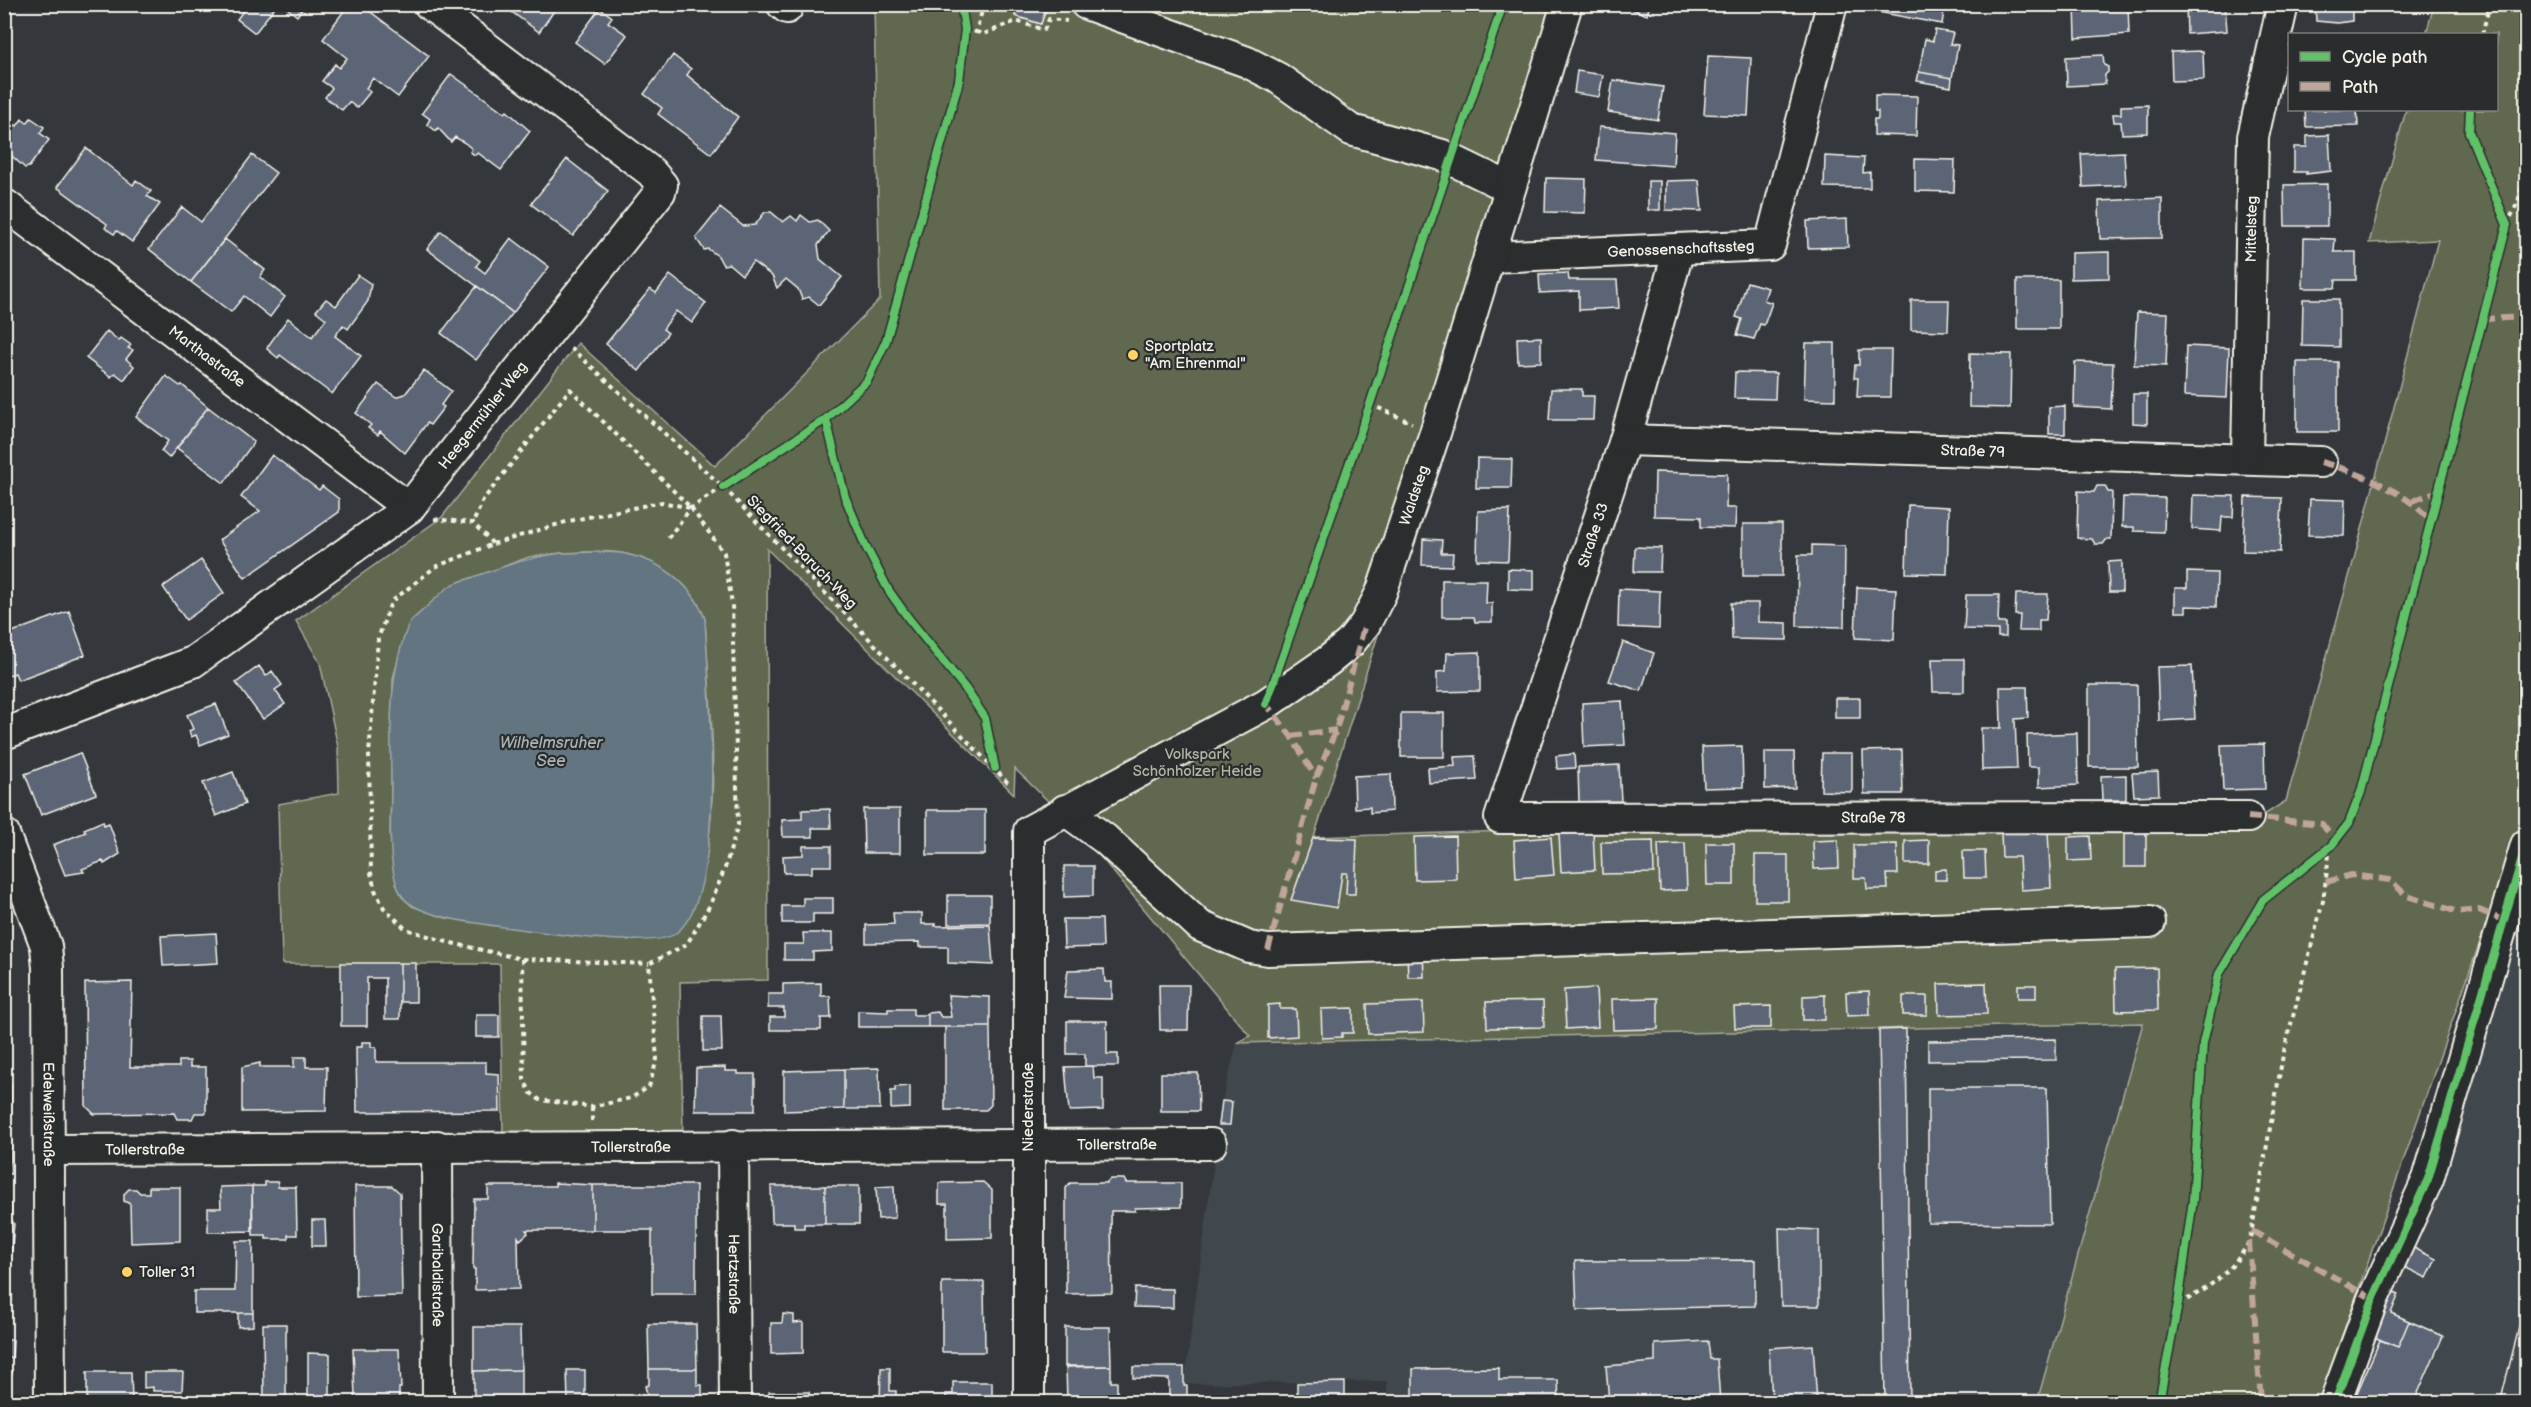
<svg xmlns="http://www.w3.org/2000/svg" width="2531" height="1407" font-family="'Balsamiq Sans',sans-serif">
	<rect width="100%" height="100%" fill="#34383c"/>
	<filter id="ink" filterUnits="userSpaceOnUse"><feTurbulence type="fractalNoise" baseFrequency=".0167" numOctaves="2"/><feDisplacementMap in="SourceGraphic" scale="12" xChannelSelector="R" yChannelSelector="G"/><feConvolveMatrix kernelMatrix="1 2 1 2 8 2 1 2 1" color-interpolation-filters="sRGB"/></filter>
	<g filter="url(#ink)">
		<path fill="#40464d" d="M2526,866V1402H2339Z
			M2143,1023L2037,1402H1387V1381L1184,1384L1222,1101L1237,1043Z"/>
		<path fill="#60684f" stroke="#aaac9c" stroke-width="1.5" fill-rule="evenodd" d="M1043,4H1559L1397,575L1314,837L1606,828L2242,829L2286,801L2354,559L2438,240L2369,243L2406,110H2496V34H2426L2434,5H2526V810L2319,1402H2037L2143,1023L1237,1043L1250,1036L1079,831L1015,769L1014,794L767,549L768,980L680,982L683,1134H503L500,964H282L278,804L339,793L338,747L320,663L296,621L442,517L578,343L715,466L880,299L874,5H1018L1015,16L1040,24L1046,10L1041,8ZM561,553C581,553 607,549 626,554C662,563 693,584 705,619C710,715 727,832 686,922L627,939L559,934L446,918L412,906L402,897L396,883L390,835L393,678L409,623L451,586L529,557Z"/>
		<path fill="#637581" stroke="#9da7aa" stroke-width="1.5" d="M561,553C581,553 606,550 626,554C662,561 693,585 705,619C708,683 730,894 675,934C654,948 561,935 534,931C504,926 420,921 403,897C386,875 391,816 391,788C391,734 387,677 408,626C410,620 417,616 422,611C431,603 440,593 450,586C458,581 470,579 479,575C508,565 530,557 561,553Z"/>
		<path fill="#5c6576" stroke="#f4f1e8" stroke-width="1.5" d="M248,4H277L255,33L237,19Z
			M282,4H306L297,16Z
			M349,4H360L429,56L398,97L373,78L366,88L370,92L357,108L349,102L342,110L325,97L332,88L322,81L335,64L339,68L347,58L323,39Z
			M501,4H559L539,32Z
			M1018,4H1043L1041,8L1046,9L1041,24L1015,16Z
			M1619,4H1650L1647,15Z
			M1863,4H1945L1942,24L1862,9Z
			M2075,4H2128L2129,34L2076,38Z
			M2186,4H2225L2227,31L2187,34Z
			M2315,4H2352V21L2337,23L2316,21Z
			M600,8L612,17L608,22L627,35L605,64L575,42Z
			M1935,30L1953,33L1950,44L1958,45L1952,78L1919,72L1925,39L1933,41Z
			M2203,51L2204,80L2172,81L2171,52Z
			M673,55L691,69L687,75L738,117L711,154L658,114L662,108L644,94Z
			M2103,55L2104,65L2108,67V72L2105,75V84L2067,86L2066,57Z
			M1708,56L1751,58L1748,116L1704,114Z
			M1577,71L1603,75L1599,97L1574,93Z
			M1919,72L1952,78L1951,87L1917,81Z
			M451,74L505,113L507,111L530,131L501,170L478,153L475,155L470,152L472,149L465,143L455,137L451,142L438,128L436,131L427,124L430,119L422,113Z
			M1613,80L1663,87L1658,120L1608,112Z
			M1875,95L1917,96L1916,136L1874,135V119H1878V111H1875Z
			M2148,105V133L2122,134L2121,122H2114L2113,114H2121V106Z
			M2305,110H2357L2358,126L2306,127Z
			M31,118L44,127L40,133L49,140L29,167L25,168L4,149V143L10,135L5,130L11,122L17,126L22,119L27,123Z
			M1599,127L1675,133L1673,166L1596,160Z
			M2329,135L2331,171L2306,174L2307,172H2294V147H2307V136Z
			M86,148L133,185L136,180L151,191L147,196L160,204L132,242L117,231L114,234L105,228L107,224L57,187Z
			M2124,152L2126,185L2083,187L2081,154Z
			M252,155L276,173L191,282L149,249L182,207L201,222Z
			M1825,156L1864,158L1863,173L1870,172V188L1824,187Z
			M567,159L608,191L573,236L531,204Z
			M1915,159L1955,160L1954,192L1915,191Z
			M1546,178L1586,179L1585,213L1545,212Z
			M1699,180L1702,211L1666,210V181Z
			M1648,181H1660V210H1648Z
			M2327,184V226H2285L2284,185Z
			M2162,198V238L2100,239L2099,201Z
			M720,208L743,226L755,225L765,212H771L783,222L791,216L797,221L801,215L810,222L818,220L829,231L818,245L820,259L842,277L819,305L809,297L802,299L798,289L786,279L777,288L772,276L753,262L742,275L729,264L723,265L718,256L708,249L704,250L696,238Z
			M1847,219L1848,247L1808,248L1807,221Z
			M441,231L480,261L476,266L485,273L511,238L549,267L513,313L427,249Z
			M2304,238L2335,239L2334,252H2356V280H2336L2335,288H2303Z
			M225,239L265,270L260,277L285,297L270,317L244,296L231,312L191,282Z
			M2109,252V278L2071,279V253Z
			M1568,273L1569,280H1617L1619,308L1579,310V291L1540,293L1539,274Z
			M358,275L371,284L368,301L348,329L343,325L335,336L361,356L332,394L280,355L278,358L267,349L268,346L288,318L312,337L326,319L316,311L326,299L336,306Z
			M670,275L706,303L692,323L676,311L663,329L668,333L639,371L606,344L650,289L656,293Z
			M2017,280H2059V329H2017Z
			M1747,282L1768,288L1764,300L1772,303L1764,325L1760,324L1754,339L1737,335L1742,319L1736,317Z
			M477,286L513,313L476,360L441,333Z
			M2303,299H2339V347L2302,346Z
			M1911,300H1949L1948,331L1911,330Z
			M2137,312L2168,313L2166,366L2134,365Z
			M107,331L119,341L121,338L131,345L128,348L133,350L126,359L134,366L124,380L115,373L111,377L86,358Z
			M1541,337V362L1518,363L1517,338Z
			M1806,343H1835V400L1804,399Z
			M2186,346L2229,348L2227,398L2184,396Z
			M1859,350H1891L1890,397H1857L1858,378H1854L1855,365H1859Z
			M1970,353L2011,354L2010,408L1969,407Z
			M2075,362L2113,363L2111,409L2074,407Z
			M2297,362H2338V432H2297Z
			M424,370L451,391L441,405L444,407L430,425L427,423L405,453L380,431L378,435L368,428L371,425L356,413L378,384L396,397L405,394Z
			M1735,372L1776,373L1775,399L1734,398Z
			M166,376L180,386L182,385L208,407L169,458L161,451L168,441L136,417Z
			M1551,389H1582V396H1594L1593,420H1549Z
			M2133,394H2147V424L2133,423Z
			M2065,406V434H2049V407Z
			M208,407L254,442L224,483L177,448Z
			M272,455L319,490L322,486L339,499V512L245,578L219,540L260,511L241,497Z
			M1477,458L1512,459L1511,488H1476Z
			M1655,472L1727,474L1726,508H1736L1735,528L1701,527V517L1654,516Z
			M2097,486H2105L2108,492H2112L2111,539H2107L2103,544H2095L2092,539L2077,538L2078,491L2094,492Z
			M2193,495L2234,496L2233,517H2222L2221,531L2192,529Z
			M2123,497L2165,498L2164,532L2134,531V527H2122Z
			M2245,497L2282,498L2280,552L2243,551Z
			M2310,499L2345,500L2344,536L2308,535Z
			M1908,505L1949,507L1947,574L1906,573Z
			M1510,510L1508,561L1477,560L1478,511Z
			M1743,524H1782V576H1743Z
			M1423,539L1442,540L1441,553H1453L1452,566L1422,565Z
			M1812,545L1845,546L1844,627L1797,626L1798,555H1812Z
			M1635,547L1661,548L1660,572H1634Z
			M201,560L224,593L186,620L163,587Z
			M2122,561V592H2109L2108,562Z
			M1508,569L1534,570V590L1508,589Z
			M2187,572L2217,573L2216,607L2186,606V612H2175V588H2187Z
			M1442,580H1487L1486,603H1492V622H1475L1474,617H1442Z
			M1857,587L1896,589L1894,640L1855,638Z
			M1619,589L1660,591L1659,629L1618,627Z
			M2016,594H2048L2046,620H2039V631H2019L2020,615H2015Z
			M1966,595H1999L1998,623H2006V637H1998V630L1964,629Z
			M1731,603H1758V622L1787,623V640L1732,639Z
			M69,611L85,655L18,680L15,673L4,677V635Z
			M1623,642L1654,653L1641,691L1609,681Z
			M1480,652V691L1437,692V672L1446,671L1447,653Z
			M1932,659H1964V692H1933Z
			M259,666L266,676L272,671L282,685L275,690L285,704L263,719L236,683Z
			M2192,666L2195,719L2159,721L2157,667Z
			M2089,685H2137L2138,767H2089Z
			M2000,687H2027L2028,718L2015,719L2017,769L1982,770L1981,728H2001Z
			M1835,698H1860V718H1835Z
			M1622,701L1625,745L1584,747L1582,703Z
			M216,704L228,734L200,745L196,735L191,737L189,731L193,729L187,715Z
			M1401,713H1444V757H1401Z
			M2077,733L2078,785L2039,787V767H2028L2027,735Z
			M2264,744L2265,789L2223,790L2221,745Z
			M1742,746L1743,787L1704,788L1702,747Z
			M1902,750L1903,794H1864L1863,751Z
			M1765,752H1794L1795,788L1765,789Z
			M80,753L96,794L41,815L25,774Z
			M1822,753H1852V792L1821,791Z
			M1574,754L1575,768L1557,769L1556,756Z
			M1475,756L1477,780L1429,783L1428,768L1455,766L1454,757Z
			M1619,765L1621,801L1579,802L1578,767Z
			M233,772L245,804L216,816L203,783Z
			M2158,772L2159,795L2134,796L2132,773Z
			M1391,774L1392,811L1370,813V807L1355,808L1354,776Z
			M2126,775V800H2102L2101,776Z
			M830,809L831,828H812L813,837H783L782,820L802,819V810Z
			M863,809H900V853H864Z
			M927,810H985V855H927Z
			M103,821L104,825L109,823L120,854L104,864L103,861L82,869L84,872L65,875L53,845L86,832L84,829Z
			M2048,831L2051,888L2021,890L2019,857H2002L2001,833Z
			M1593,832L1595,870L1561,872L1559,834Z
			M2124,832H2146V867H2124Z
			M1455,836L1456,879L1415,880L1414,837Z
			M2090,836L2091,860L2068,861V837Z
			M1551,837L1554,875L1516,878L1514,840Z
			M1313,838L1357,839L1355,894H1346L1347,873H1342L1337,908L1291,900Z
			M1838,840L1839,868L1814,869L1813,841Z
			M1929,840V864H1905V841Z
			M1653,841L1654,873L1602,874L1601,842Z
			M1685,843L1687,890L1660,891L1658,844Z
			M1706,843H1734V885H1707Z
			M1897,844L1898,874H1887L1888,889H1867L1866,878H1854V845Z
			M803,846H831V866H812V873H784L783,856L803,855Z
			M1963,851H1985L1986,878H1964Z
			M1755,855H1788V901H1755Z
			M1064,866H1093V896L1064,897Z
			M1946,869V880H1935V870Z
			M948,895H990V923L948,924Z
			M803,898H833V914H813V923H782V906H803Z
			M893,913H922V924H936L935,926L990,925L993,965L948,963V947H920V942L866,943V925L894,924Z
			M1063,919H1102L1103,947L1064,948Z
			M216,933L218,963L163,966L161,936Z
			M803,933H832V951L813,952V960H784V944H804Z
			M1423,952L1424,977H1408L1407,953Z
			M341,963H400V1019H385V978H367V1026H341Z
			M400,963H416V1002H400Z
			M2157,968L2158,1010L2116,1011L2115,969Z
			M1104,969L1105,982H1112V999L1064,998L1068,970Z
			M132,982L130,1067H179V1061H190V1067H206V1113H195L192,1119H177L174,1113L94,1114L86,1106L85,983Z
			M821,983V996H830L831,1018H821V1030H770V1017H784V1008H768V994H783V984Z
			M1986,983L1987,1014L1939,1015L1938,984Z
			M1159,985H1189L1188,1030H1160Z
			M2018,985H2036V998H2018Z
			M1596,988L1598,1027L1566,1029L1564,990Z
			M1869,991L1870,1015L1847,1016L1846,992Z
			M948,995L990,997V1027H928V1013L938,1012L941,1017H951Z
			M1825,995V1020H1803V996Z
			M1903,996H1927V1015H1903Z
			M1658,998V1029L1613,1030L1612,999Z
			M1543,1001L1544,1027L1487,1028L1486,1002Z
			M1423,1002L1424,1032L1368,1034L1367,1004Z
			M1280,1004V1009H1296L1297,1036L1268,1038V1005Z
			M1771,1006V1028H1735L1734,1007Z
			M1353,1008V1033H1342V1037L1322,1038L1321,1009Z
			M888,1009H913V1015H928V1027H858V1011L888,1012Z
			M476,1015H499V1037H476Z
			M703,1016H721L722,1051H703Z
			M1067,1021H1107V1054H1118V1066H1085V1054H1067Z
			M945,1027H990L991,1105L986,1110H945Z
			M1906,1029L1910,1402H1885L1879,1030Z
			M2056,1039V1060L1928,1061V1041Z
			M362,1042H371V1047H376V1062H486V1073L499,1074L500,1111L357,1112L356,1047H362Z
			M294,1057H306V1067H327L326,1111L242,1112V1067L260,1063V1067H294Z
			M1093,1066L1094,1078H1103V1110L1069,1111L1065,1067Z
			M725,1067V1071H738V1074H755V1111H695L696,1068Z
			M879,1068L880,1109H844V1069Z
			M844,1069V1109L784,1111V1071Z
			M1161,1073H1198L1199,1111H1161Z
			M4,1083H11V1128H4Z
			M910,1086V1108L891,1109V1091H895V1087Z
			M1928,1088H2047L2050,1224L1928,1223Z
			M1222,1101L1232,1102L1230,1125H1219Z
			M4,1128H11V1174H4Z
			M1110,1179H1124L1126,1183H1181V1207L1135,1208V1211H1111L1112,1293L1066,1294V1188L1070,1183H1106Z
			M265,1182H278V1187H296L297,1235H288V1239H266V1235H253L252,1186H265Z
			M983,1182L992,1190V1238L947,1239V1204H939V1183Z
			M555,1183L593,1185V1230H526L528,1233L520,1240L518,1237L519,1289L475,1290V1269H473L474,1199H488V1186H555Z
			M593,1185H696V1294H652V1230H593Z
			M252,1186V1231L208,1232V1208H221L220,1187Z
			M355,1186H392L400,1193L402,1296L356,1297Z
			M771,1186H825V1224H804V1228H794V1223H772Z
			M825,1186H859V1224H825Z
			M894,1186L895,1218L878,1219L876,1187Z
			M149,1187H180V1241L131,1243L130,1204L124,1201V1194L129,1189H136L140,1193H149Z
			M4,1204H11V1219L14,1224L11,1255H4Z
			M312,1220H325L326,1246H312Z
			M1779,1228L1819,1230V1306H1781Z
			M236,1241H253V1313H194V1291H235Z
			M2412,1247L2436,1259L2427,1278L2402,1266Z
			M1755,1260V1306L1577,1310L1575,1261Z
			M4,1269H11L12,1300H4Z
			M942,1282H984L985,1352H942Z
			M1135,1288L1173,1289V1308L1134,1307Z
			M2386,1289L2399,1294L2391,1313L2409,1321L2398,1347L2367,1334Z
			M238,1313H253V1326L238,1327Z
			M783,1314L794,1315V1323L803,1322V1353L771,1354V1323H782Z
			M2409,1321L2443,1336L2414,1402H2353L2380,1340L2398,1347Z
			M263,1324H286V1402H264Z
			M648,1324H696L697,1369H649Z
			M474,1327H520L521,1370L474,1371Z
			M1065,1327H1110L1111,1366L1065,1367Z
			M4,1340H13L12,1358H8V1370L12,1371V1374H4Z
			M1708,1341L1710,1359H1717L1720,1402H1609L1606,1366L1655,1362V1344Z
			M1813,1345L1817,1402H1772L1769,1348Z
			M353,1349H399L401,1388H399V1402H401H353L355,1397Z
			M308,1353L330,1354V1398H308Z
			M1066,1366H1111V1382H1117V1394H1111V1402H1067Z
			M1133,1367H1184V1386H1187V1397H1169V1379L1133,1378Z
			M881,1368H890V1391H896V1401L880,1402Z
			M1499,1368V1380H1558L1559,1402H1413V1369Z
			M649,1369H697V1385H702V1400H697V1402H649L645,1386L649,1385Z
			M521,1370V1402H474V1371Z
			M567,1370H585V1402H568Z
			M87,1372H131L132,1402H87Z
			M144,1372H183L182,1391H153V1387L144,1388Z
			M953,1382H992V1402L946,1401V1394H953Z
			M1345,1382V1402H1297V1383Z
			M769,1392H809L810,1402H770Z"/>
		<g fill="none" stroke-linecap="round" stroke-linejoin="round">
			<defs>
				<g id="minor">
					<path d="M782,4L787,8"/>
					<path d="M1086,4L1247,62L1278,78L1351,130L1442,155L1510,188"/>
					<path id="s1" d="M4,204L409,508"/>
					<path id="s2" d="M1679,249L1625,440L1500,818L2248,817"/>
					<path id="s3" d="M1489,257L1770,245L1832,4"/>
					<path id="s4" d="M1625,440L2321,462"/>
					<path id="s5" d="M2247,459L2253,137L2283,4"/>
					<path id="s6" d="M4,734L193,662L409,508L660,192L662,185L651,172L429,4"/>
					<path d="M1065,810L1105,839L1200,926L1249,947L1268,950L2150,922"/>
					<path id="s7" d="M4,834L46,946L48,968L50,1402"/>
					<path id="s8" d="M733,1145L735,1402"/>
					<path id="s9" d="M437,1146L438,1402"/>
					<path id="s10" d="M51,1150L1211,1144"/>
					<path id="s11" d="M1029,1402V831L1266,704L1328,661L1350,643L1365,624L1381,593L1435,433L1567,4"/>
					<path d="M2335,1402L2373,1299L2428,1179L2526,845"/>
				</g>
			</defs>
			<use href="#minor" stroke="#f4f1e8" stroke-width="34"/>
			<path stroke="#f4f1e8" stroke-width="4" stroke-dasharray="4.5 4.5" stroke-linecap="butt" d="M965,29L976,32L984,4
				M976,32L984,34L1016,21L1044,30L1049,19L1067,21
				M2482,34L2490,4
				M2507,225L2518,202L2526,169
				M571,348L723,487L1009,784
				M1370,404L1412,423
				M434,519L473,523L493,544L435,567L391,602L378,639L369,754L371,873L375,890L384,908L406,929L447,942L522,959L524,1080L531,1093L540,1100L592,1107L631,1098L649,1087L657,1059L649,964L687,944L710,905L725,868L738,825L732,604L724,553L691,508L570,389L483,500L473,523
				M668,538L691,508L723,487
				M493,544L569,521L662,502L690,508
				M522,959L649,964
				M592,1121V1107
				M2179,1304C2210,1287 2233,1272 2250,1240L2283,1055L2323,901L2330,847
				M2159,1402L2178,1304L2193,1200L2203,1043L2219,974L2263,900L2331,846L2349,823L2361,792L2507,225L2469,132L2470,110"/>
			<use href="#minor" stroke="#2a2d2e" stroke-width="30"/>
			<path stroke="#f4f1e8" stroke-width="1.5" d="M2500,1402L2526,1300
				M2520,1402L2526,1372"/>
			<path stroke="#c0a59a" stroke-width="6" stroke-dasharray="12 6" stroke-linecap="butt" d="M2482,319L2526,317
				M2321,462C2359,473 2404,490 2430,520
				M2413,501L2438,491
				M1267,701L1266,704L1291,736L1316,778
				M1291,736L1336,730
				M2248,817L2322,824L2335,841
				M2326,882L2351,875L2390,880L2407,896L2458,912L2479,910L2505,921
				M1268,950L1316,778L1336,730L1365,624
				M2252,1231L2373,1299
				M2249,1241L2261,1402"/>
			<defs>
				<path id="cycleway" d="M826,419L845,497L866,547L889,591L909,619L965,688L985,718L995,768
					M723,487L826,419L867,381L886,341L959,81L965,29L961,4
					M1266,704L1370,404L1503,4
					M2159,1402L2178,1304L2193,1200L2203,1043L2219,974L2263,900L2331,846L2349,823L2361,792L2507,225L2469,132L2470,110
					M2335,1402L2373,1299L2428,1179L2526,845"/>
			</defs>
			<use href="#cycleway" stroke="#2a2d2e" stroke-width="11"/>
			<use href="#cycleway" stroke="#61c268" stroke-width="8"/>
		</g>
	</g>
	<g fill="#ffd166" stroke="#2a2d2e" stroke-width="2">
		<circle cx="1133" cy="355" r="6"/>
		<circle cx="127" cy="1272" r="6"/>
	</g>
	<g text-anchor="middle" stroke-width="4.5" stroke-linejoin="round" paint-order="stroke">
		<g font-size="15" fill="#f4f1e8" stroke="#2a2d2e">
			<text dy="5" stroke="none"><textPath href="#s5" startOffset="230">Mittelsteg</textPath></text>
			<text dy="5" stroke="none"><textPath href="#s3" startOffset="192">Genossenschaftssteg</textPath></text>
			<text dy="5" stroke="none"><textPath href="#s1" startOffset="254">Marthastraße</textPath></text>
			<text dy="5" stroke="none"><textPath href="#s6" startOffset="586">Heegermühler Weg</textPath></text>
			<text dy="5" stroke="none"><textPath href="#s4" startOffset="348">Straße 79</textPath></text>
			<text dy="5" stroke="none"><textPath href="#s11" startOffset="1106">Waldsteg</textPath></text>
			<text transform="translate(1593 535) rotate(-72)" y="5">Straße 33</text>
			<text transform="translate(802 552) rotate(46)" y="5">Siegfried-Baruch-Weg</text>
			<text dy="5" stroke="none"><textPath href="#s2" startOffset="970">Straße 78</textPath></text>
			<text transform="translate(1028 1107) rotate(-90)" y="5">Niederstraße</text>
			<text dy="5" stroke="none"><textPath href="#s7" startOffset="288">Edelweißstraße</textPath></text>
			<text dy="5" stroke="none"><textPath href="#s10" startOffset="1066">Tollerstraße</textPath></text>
			<text dy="5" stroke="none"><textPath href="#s10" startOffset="580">Tollerstraße</textPath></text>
			<text dy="5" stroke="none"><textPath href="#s10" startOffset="94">Tollerstraße</textPath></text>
			<text dy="5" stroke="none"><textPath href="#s9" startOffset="129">Garibaldistraße</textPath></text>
			<text dy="5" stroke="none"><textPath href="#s8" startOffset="129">Hertzstraße</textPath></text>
		</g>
		<g font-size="15" fill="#f4f1e8" stroke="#2a2d2e" text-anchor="start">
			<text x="1145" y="351">Sportplatz<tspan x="1145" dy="17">"Am Ehrenmal"</tspan></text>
			<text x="139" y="1277">Toller 31</text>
		</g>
		<g font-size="15" fill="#b1b3a3" stroke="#2a2d2e">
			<text x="1197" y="759">Volkspark<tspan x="1197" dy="17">Schönholzer Heide</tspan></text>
		</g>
		<g font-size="16" font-style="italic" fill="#acb3b4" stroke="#2a2d2e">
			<text x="551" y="748">Wilhelmsruher<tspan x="551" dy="18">See</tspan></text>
		</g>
	</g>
	<rect width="2531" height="1407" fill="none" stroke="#2a2d2e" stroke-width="24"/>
	<rect x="12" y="12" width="2507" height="1383" fill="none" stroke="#f4f1e8" stroke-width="2" filter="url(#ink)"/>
	<rect x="2288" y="33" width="210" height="78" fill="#2a2d2e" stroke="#7b7b78" stroke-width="1.5"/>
	<rect x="2300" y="52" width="30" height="9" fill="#61c268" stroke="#7b7b78" stroke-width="1.5"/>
	<text x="2342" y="63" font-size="18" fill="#f4f1e8">Cycle path</text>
	<rect x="2300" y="82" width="30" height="9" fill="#c0a59a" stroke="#7b7b78" stroke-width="1.5"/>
	<text x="2342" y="93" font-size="18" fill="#f4f1e8">Path</text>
</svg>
